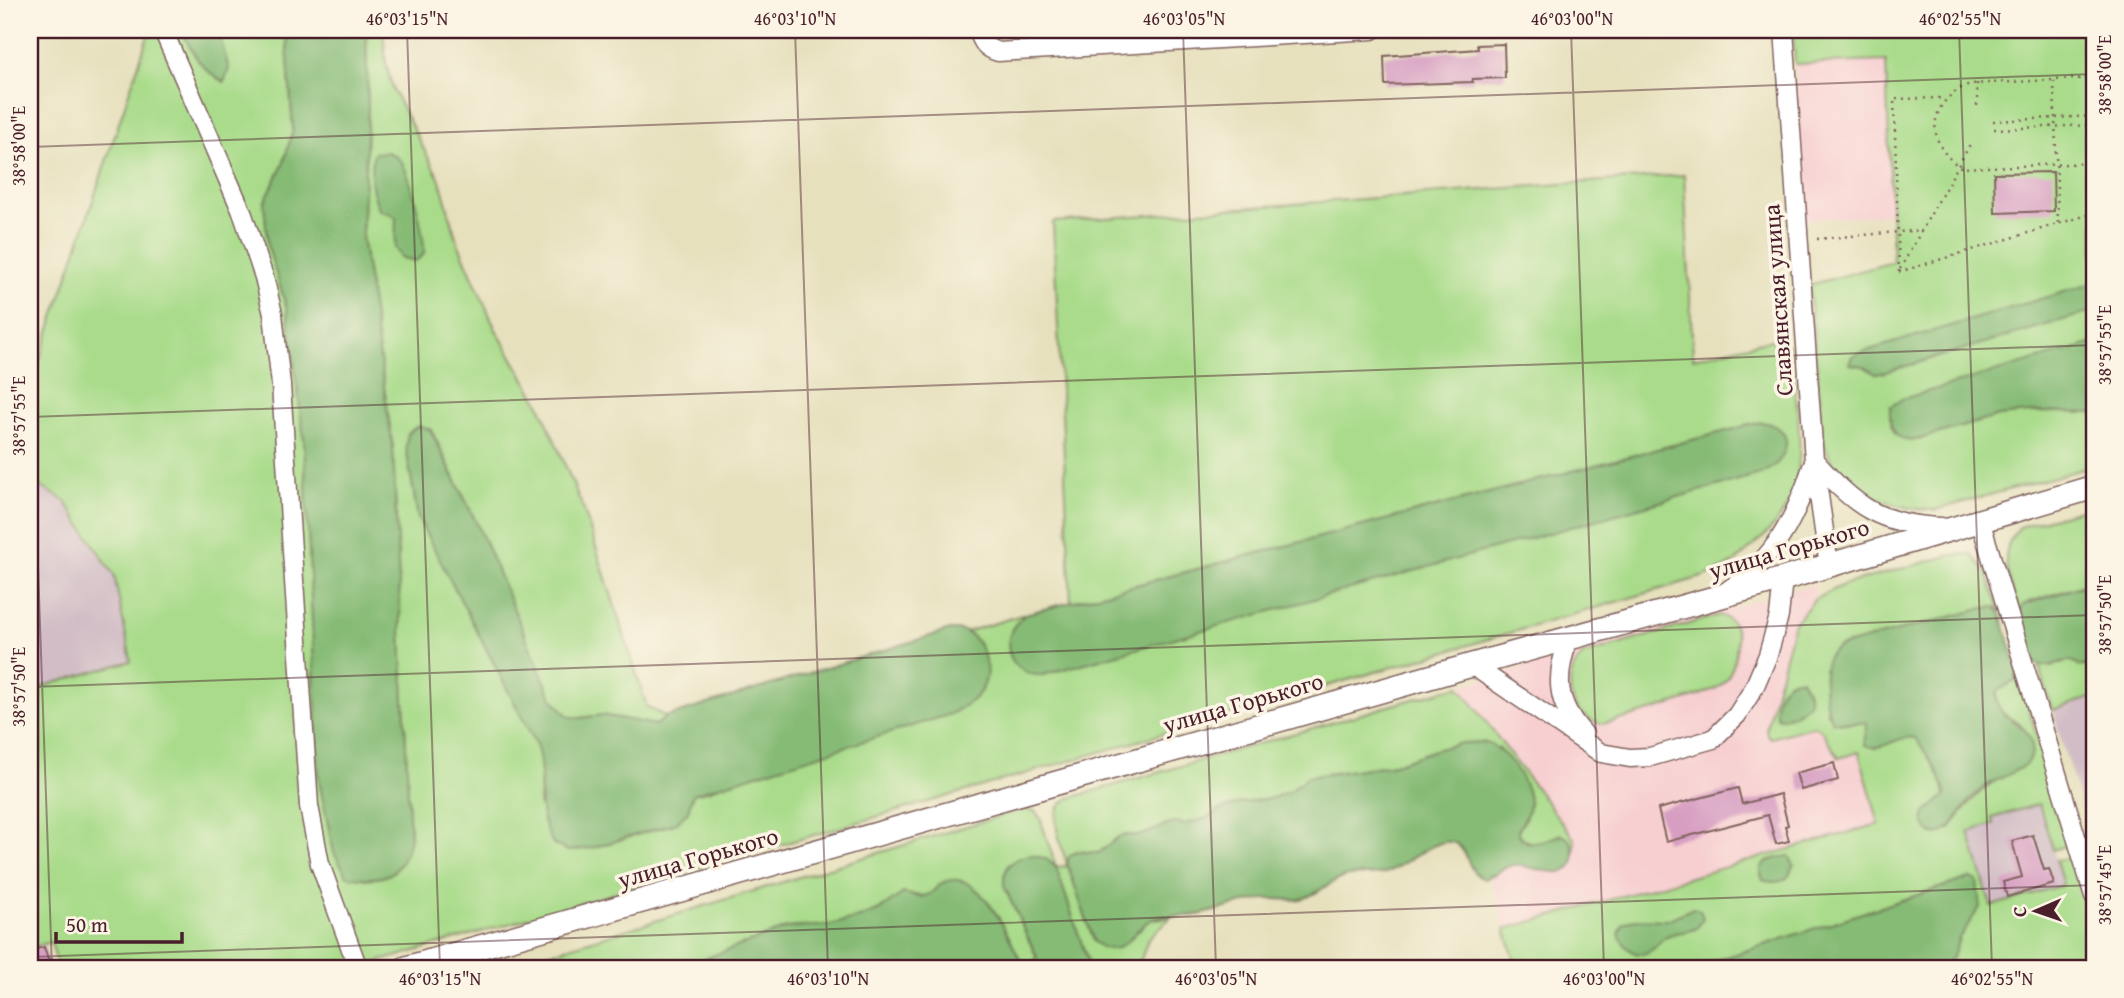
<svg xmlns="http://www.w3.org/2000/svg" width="2124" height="998" font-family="'Gentium Book Plus',serif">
	<rect width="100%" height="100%" fill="#fcf5e5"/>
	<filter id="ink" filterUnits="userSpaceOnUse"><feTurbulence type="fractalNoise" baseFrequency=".0143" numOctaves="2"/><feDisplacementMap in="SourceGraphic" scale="14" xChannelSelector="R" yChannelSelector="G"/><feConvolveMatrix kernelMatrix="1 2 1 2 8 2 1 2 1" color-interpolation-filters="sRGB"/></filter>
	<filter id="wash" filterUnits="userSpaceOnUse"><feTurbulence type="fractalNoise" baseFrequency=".00686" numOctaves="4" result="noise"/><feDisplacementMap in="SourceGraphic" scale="28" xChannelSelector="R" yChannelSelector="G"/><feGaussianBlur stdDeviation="1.57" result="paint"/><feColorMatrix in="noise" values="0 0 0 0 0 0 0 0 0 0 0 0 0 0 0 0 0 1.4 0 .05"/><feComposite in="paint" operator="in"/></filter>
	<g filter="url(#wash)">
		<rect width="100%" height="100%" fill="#e6e0bd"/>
		<path fill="#f7cfd1" d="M1886,61L1892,214L1804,220L1795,64Z
			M1814,584L1822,731L1859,752L1879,824L1505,929L1490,875L1493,876L1514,864L1526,865L1537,871H1564L1571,866L1575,840L1459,686Z"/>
		<path fill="#d2bdc6" d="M30,480L65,501L114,575L131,661L30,690Z
			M2094,697V847L2052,710Z
			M2040,804L2063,885L1991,906L1969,831L1993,824L1992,818Z"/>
		<path fill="#a9db8a" stroke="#7a7d5a" stroke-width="2" d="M150,30H286L293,130L283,165L264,203L268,247L287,309L304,439L319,781L334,853L364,879C400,878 396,867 410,838L393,448L362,236L368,108L366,30H383L386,64L393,90L440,180L457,241L495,328L539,403L584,510L647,707L666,717L656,725L602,715L580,718L569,717L552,699L478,526L431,429L408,433L406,447L418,518L536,744L541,760L539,804L568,851L592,848L676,823L688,811L693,794L711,790L978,643L966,632L1025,614L1013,628L1761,422L1071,602L1053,222L1684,175L1693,358L1770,340L1790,346C1793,385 1803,432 1798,470C1794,507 1772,532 1744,554C1739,559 1733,564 1727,567C1719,571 1710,574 1702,577L357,968H58L51,942L30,948V690L131,661L114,575L65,501L30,480V389Z
			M1793,30H2094V466L1935,510C1894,510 1840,490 1825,446C1820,432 1821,413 1820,398C1816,360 1812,323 1809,285L1893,262L1886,61L1795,64Z
			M2094,506V582L2029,602L2023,605L2020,612C2011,582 1994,553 2020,527Z
			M1971,554L1986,571L2001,613L1826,667L1827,713L1841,723H1867L1868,730L1893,741L1905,736L1915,737C1925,750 1945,780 1945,796L1939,802L1949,829C1974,798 1981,785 2018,769L2021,725L2001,713L1997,707V691L2015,681L2018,672L2067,842L2065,846L2053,850L2039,804L1992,818L1994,824L1969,832L1991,906L2063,885L2056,860L2070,858L2073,860L2094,934V968H1943L1953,956L1959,938L1968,923L1970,878L1693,968H1517L1505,929L1879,824L1859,752L1839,758L1822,731L1814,726L1771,738L1767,735L1766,729L1794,623L1815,599L1843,585L1951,555Z
			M1719,615C1731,618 1737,627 1737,639C1737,655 1733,674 1721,685C1712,694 1619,721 1601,724C1569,716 1560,678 1583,655Z
			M2066,660L2074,661L2087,667L2094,664V697L2052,710L2039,665L2052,667Z
			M1459,686L1575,840L1574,855L1571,842L1560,834C1547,842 1525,849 1518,831L1526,818L1521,779L1499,748L1438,749L1395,764L1307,777L1290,791L1273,798L1240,803L1220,810L1207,818L1185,824L1175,822L1139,836L1125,835L1117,838L1099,853L1079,851L1068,858V866L1094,942L1128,941L1148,920L1171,917L1148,939L1138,968H1090L1056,868L1009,864L1004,875V886L1037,958L1033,964H1022L942,883L928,896L903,894L878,911L859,918L830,925L787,928L680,968H500L1023,809L1035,811L1040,818L1056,867L1067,866C1063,845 1043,810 1070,798Z"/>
		<path fill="#86bb76" stroke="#686d50" stroke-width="2" d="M182,30H218L229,69L224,82C202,71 191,52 182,30Z
			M286,30H366L368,108L362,236L393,448L410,838C401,878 385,882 347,876L334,853L319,781L304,439L287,309L268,247L264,203L283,165L293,130Z
			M388,152C391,154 395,155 398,158C410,168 425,237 424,254L416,261L402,258L395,248L396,218L389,213L380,211C371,192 368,174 374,153Z
			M2094,283V311L1886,372L1876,374L1863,366L1849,364L1852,356L1859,353Z
			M2094,343V413L2040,412L1999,416L1912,441C1892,439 1889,425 1890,407L1902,399Z
			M1761,422C1799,427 1790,463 1760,474L1043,675C1015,676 999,651 1014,626C1017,622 1022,618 1025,614Z
			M418,426L430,429L478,526L552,698L569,717L580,718L602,715L656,725L666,717L950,630C955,630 962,630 966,632C983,641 991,669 984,685C977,700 964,706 951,714L693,794L688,811L676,823L592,848L568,851L554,845C529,805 549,783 536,744L418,518L406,447L408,433Z
			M2094,582V664L2080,666C2064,652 2055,673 2035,663L2020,612L2023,605Z
			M1995,607L2001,613L2018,672L2015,681L1997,691C1993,727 2034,716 2032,752C2031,769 1999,777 1986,786C1981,790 1974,795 1970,800C1959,814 1937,857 1923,820L1926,812L1945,796C1945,780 1925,751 1915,738C1897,734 1881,754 1865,745C1863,737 1868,731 1867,723L1833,722C1824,709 1820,669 1829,655C1831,652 1835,650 1838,647L1984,608Z
			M1795,679H1801L1809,694V702C1801,711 1791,718 1779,718L1776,715C1775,698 1779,685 1795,679Z
			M1482,742C1504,745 1531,783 1529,806C1528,816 1522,822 1518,831C1526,857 1557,831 1565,836C1570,839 1572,845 1573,850C1581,891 1525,862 1512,865C1505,867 1499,871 1493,876L1490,875L1486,879C1466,876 1470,847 1452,842C1435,838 1403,867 1385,873C1373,876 1360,874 1348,876C1330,880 1318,895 1301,899C1288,901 1276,898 1264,899C1241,902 1219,911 1196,915C1184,917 1171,915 1159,917C1132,922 1125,966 1094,942L1068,866V858C1077,848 1086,853 1099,853L1117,838L1126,835L1139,836L1175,822L1185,824L1207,818L1220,810L1240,803L1273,798L1290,791L1307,777L1395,764L1438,749L1462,743Z
			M1032,855L1046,859L1056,867L1090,968H680L787,928L830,925L859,918L878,911L903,893C911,895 922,899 929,894C934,892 937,886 942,883C979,863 1010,939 1022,964H1033L1037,957L1004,886C1003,866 1013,857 1032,855Z
			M1789,856L1794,865C1790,881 1778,885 1763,880C1754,861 1775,858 1789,856Z
			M1970,878L1977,881L1980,907L1959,938L1953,956L1943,968H1693Z
			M1693,908L1700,910L1703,918L1697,928C1687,933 1675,931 1665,937C1660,940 1657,946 1653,949C1637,961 1625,949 1619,934L1623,924L1634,919L1667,920Z"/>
		<g id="blocks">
			<path fill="#d79ec2" d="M1504,44L1505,78L1472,79L1473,82L1385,85L1384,56L1478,49L1477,45Z
				M2053,172L2054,211L1995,213L1994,173Z
				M1834,763L1838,780L1801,790L1796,773Z
				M1738,788L1742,804L1780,794L1788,825L1785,826L1789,841L1776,844L1768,815L1666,842L1658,809Z
				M2033,835L2044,870L2049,869L2054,884L2007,897L2003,882L2022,877L2012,841Z
				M44,947L51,968H30V951Z"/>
		</g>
	</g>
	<g filter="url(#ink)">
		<use href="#blocks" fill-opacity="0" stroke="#81635e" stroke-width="2"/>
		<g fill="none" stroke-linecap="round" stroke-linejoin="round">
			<defs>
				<path id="minor" d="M163,30L242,212L264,277L273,314L281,385L309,806L320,864L358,968
					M978,30C982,42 985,48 998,52L1372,30
					M1784,30L1814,460L1829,566
					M1814,460C1854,506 1880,525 1942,527
					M1980,520L2094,896
					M1727,591C1774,559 1795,520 1812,467
					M1569,638C1555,676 1555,703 1584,734
					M1472,665L1601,753L1630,758L1650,757L1713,739L1737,715L1754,688L1768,655L1779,616L1783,579"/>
				<path id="major" d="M406,968L1472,665L1783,579L2094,487"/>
			</defs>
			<use href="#minor" stroke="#81635e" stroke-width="21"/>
			<use href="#major" stroke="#81635e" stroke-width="26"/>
			<path stroke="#81635e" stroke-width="2.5" stroke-dasharray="2 5" stroke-linecap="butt" d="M2094,78L1970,84C1928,100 1923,144 1962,168L2094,163
				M2054,81L2058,224
				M1977,83V111
				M1993,121L2094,116
				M1994,129L2094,125
				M1817,239L1922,230
				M1900,269L1972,141
				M1899,272L1894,99L1945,98
				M1899,272L2094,213"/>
			<use href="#minor" stroke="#fff" stroke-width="18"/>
			<use href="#major" stroke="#fff" stroke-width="23"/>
		</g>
	</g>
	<path fill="none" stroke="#4a1f2b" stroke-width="2" stroke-opacity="0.45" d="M407,30L440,968M795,30L828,968M1183,30L1216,968M1571,30L1604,968M1959,30L1992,968M30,147L2094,74M30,338L52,968M30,417L2094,345M30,687L2094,615M30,957L2094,885"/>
	<g text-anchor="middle" stroke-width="7" stroke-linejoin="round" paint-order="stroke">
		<g font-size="24" fill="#4a1f2b" stroke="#fcf5e5">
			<text transform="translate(1778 300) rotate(-94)" y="8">Славянская улица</text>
			<text transform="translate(1789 549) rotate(-16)" y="8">улица Горького</text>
			<text transform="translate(1243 703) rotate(-16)" y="8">улица Горького</text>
			<text transform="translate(698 858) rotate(-16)" y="8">улица Горького</text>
		</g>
	</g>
	<rect width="2124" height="998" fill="none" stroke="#fcf5e5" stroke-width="77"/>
	<g transform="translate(2036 911) rotate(268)" stroke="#fcf5e5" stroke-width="5" paint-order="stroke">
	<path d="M0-5L12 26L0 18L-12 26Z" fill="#4a1f2b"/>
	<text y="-10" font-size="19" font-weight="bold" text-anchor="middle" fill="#4a1f2b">С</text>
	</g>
	<path d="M56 932v10h126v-10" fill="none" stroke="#4a1f2b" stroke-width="3.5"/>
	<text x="66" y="932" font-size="21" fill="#4a1f2b" stroke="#fcf5e5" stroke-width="5" paint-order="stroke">50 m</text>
	<rect x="38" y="38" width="2048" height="922" fill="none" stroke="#4a1f2b" stroke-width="2.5"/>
	<g font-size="18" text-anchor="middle" fill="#4a1f2b">
		<text x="407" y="25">46°03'15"N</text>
		<text x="795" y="25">46°03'10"N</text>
		<text x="1184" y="25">46°03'05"N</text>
		<text x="1572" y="25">46°03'00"N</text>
		<text x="1960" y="25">46°02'55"N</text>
		<text transform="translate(2105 75) rotate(-90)" y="6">38°58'00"E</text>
		<text transform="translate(19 146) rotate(-90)" y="6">38°58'00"E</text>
		<text transform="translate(2105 345) rotate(-90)" y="6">38°57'55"E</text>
		<text transform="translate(19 416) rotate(-90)" y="6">38°57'55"E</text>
		<text transform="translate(2105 615) rotate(-90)" y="6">38°57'50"E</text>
		<text transform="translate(19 687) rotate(-90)" y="6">38°57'50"E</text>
		<text transform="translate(2105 885) rotate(-90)" y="6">38°57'45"E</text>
		<text x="440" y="985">46°03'15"N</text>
		<text x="828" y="985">46°03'10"N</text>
		<text x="1216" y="985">46°03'05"N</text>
		<text x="1604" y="985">46°03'00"N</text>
		<text x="1992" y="985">46°02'55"N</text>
	</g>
</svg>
